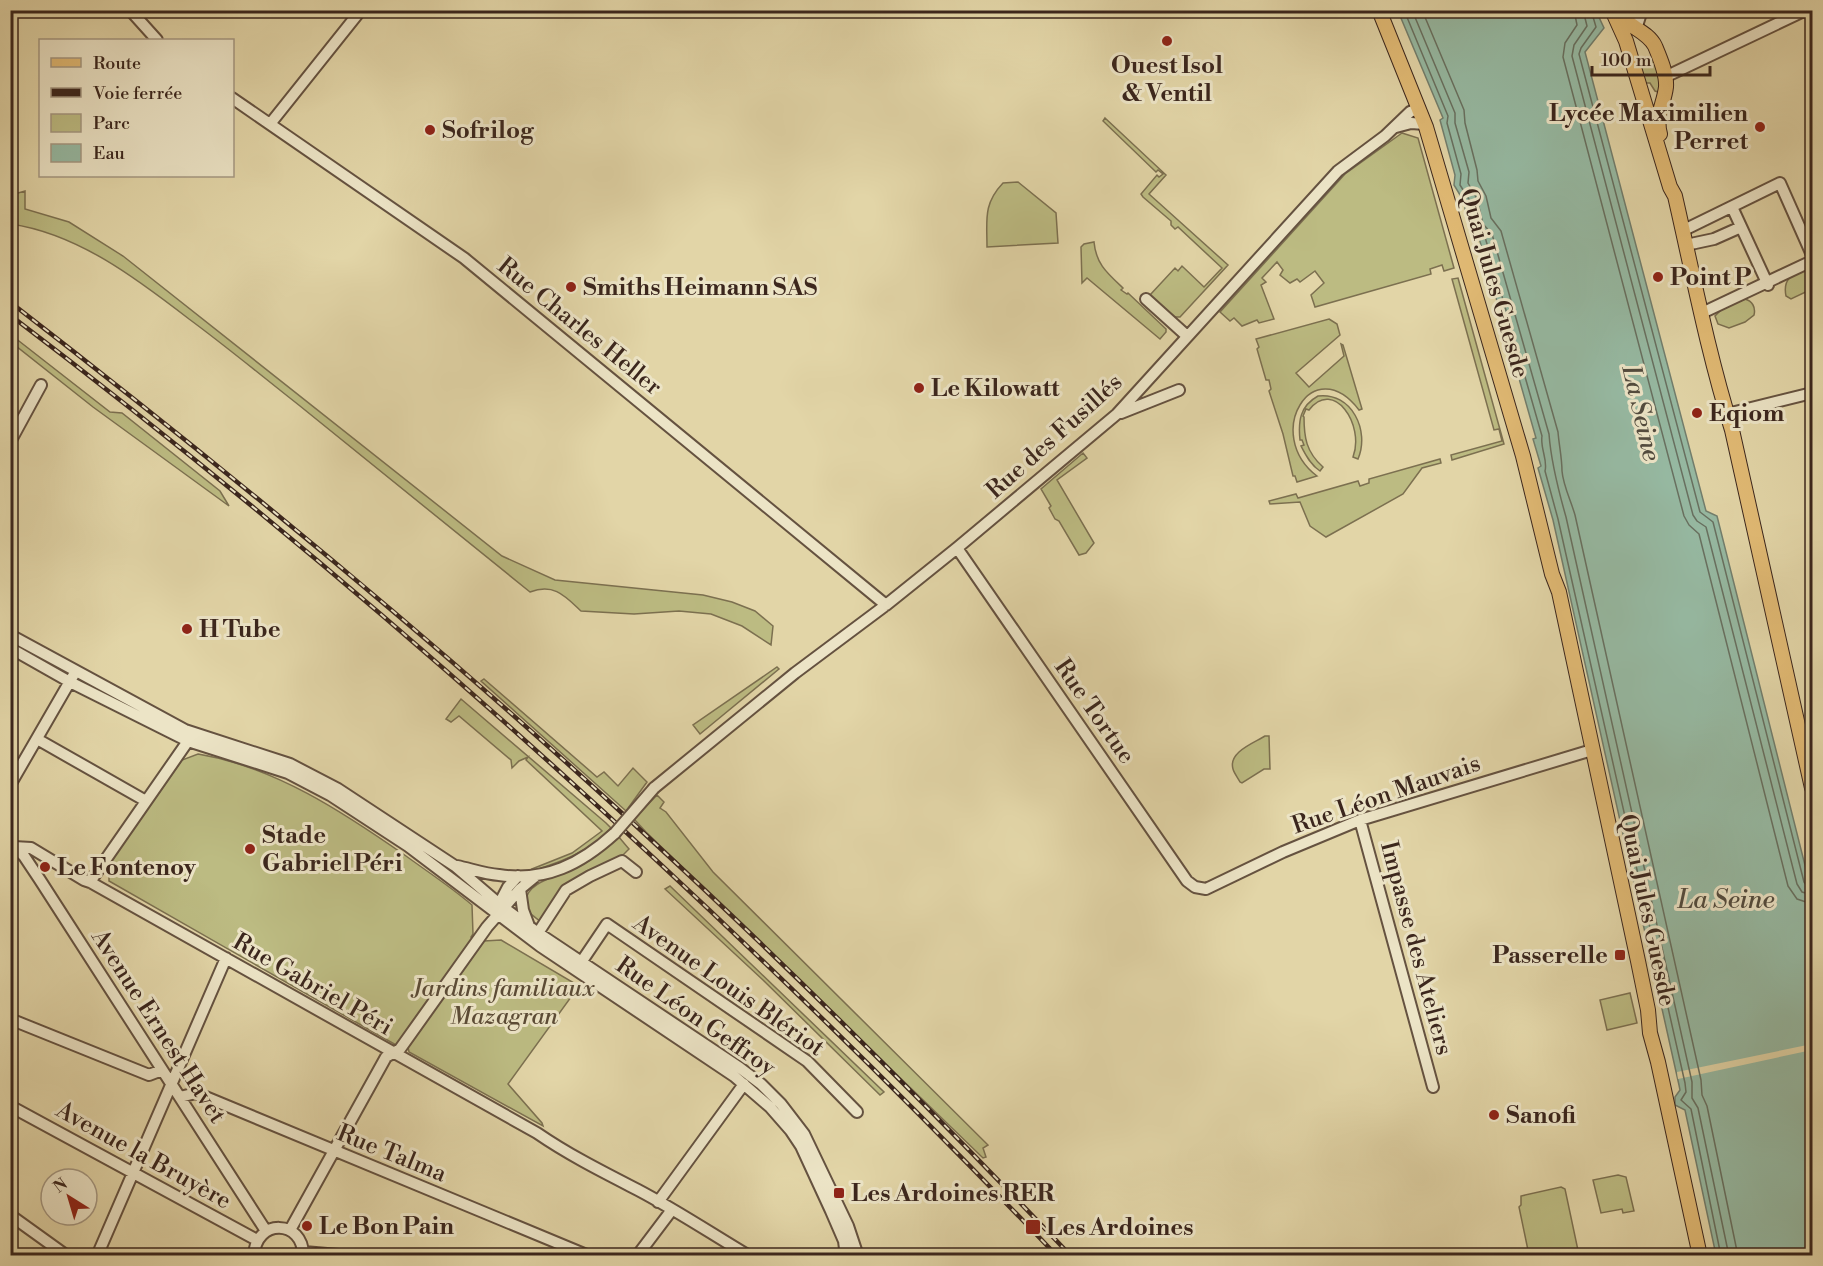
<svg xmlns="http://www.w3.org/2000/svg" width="1823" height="1266" font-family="'Libre Bodoni',serif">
	<rect width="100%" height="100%" fill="#e2d5a7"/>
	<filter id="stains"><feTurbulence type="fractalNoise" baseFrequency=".00333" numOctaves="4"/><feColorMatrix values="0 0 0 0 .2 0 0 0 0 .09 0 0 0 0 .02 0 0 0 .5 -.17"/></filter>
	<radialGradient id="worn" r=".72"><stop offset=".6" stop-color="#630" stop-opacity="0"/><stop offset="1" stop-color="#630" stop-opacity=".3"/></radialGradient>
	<path fill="#bcbb82" stroke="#7c7050" stroke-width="1.5" d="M1647,57L1655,61L1662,86L1661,91L1658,92L1655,91L1650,83H1645L1638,62L1640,59Z
		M1105,118L1166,175L1149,194L1228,265L1180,317H1174L1150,295L1175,268L1178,271L1182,266L1204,287L1222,268L1178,227L1175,229L1171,225V221L1143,197L1141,194L1157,175L1159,177L1163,174L1158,170L1156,172L1103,121Z
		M1402,133L1418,138L1454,268L1444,271L1442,265L1430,269L1431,274L1315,307L1311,295L1324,283L1315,271L1300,282L1297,279L1290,283L1280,275L1283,270L1277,262L1262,278L1266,282L1261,285L1274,319L1259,323L1257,320L1242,326L1234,318L1230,321L1220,312L1345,174Z
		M1018,182L1056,213L1058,243L987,247C987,220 983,204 1003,183Z
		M25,191V209L69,222L123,256L502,556L555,580L703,595L732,602L755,611L773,626L771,645L742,626L711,614L679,611L634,614L581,611C565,596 554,583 530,592C453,530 376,468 300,406C263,377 227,347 189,319C136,278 78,234 11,224V195Z
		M1094,242C1096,264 1107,273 1123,288L1121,290L1127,294L1128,293L1166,329V332L1160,339L1087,278L1082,283L1081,247L1084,244Z
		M1811,267H1812V289L1791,299L1786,296C1782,276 1795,274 1811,267Z
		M1458,278L1504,444L1452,460L1451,455L1502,441L1499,429L1494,430L1452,279Z
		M1745,299C1752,301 1756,307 1754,315L1745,322L1729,328L1718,324L1715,316L1723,308Z
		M1329,319L1337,324L1340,335L1296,373L1309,387L1344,356L1341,344L1343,345L1362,409L1359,410C1313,350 1262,434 1317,476L1297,482L1295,476H1293L1283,434L1269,391L1271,389L1269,380H1266L1257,349L1259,347L1256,339Z
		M10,334L110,412L122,413L220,491L229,506L93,407L11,342Z
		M1318,396C1352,392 1370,431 1358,459L1353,457C1365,425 1334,378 1309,410L1306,409L1303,416L1304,417C1304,437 1306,452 1323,467L1320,471C1311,465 1306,456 1301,446L1304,445L1302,440H1300C1298,421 1300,406 1318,396Z
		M1083,453L1087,458L1057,480L1094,543L1086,553L1079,555L1059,521L1055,519L1049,508L1051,506L1041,489Z
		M1440,459L1441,463L1422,468L1403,494L1326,537L1310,526L1300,502L1270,504L1269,501L1296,494L1298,498L1358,481L1360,486L1369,483V479Z
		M777,667L779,669L700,734L693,725Z
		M484,679L597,777L604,772L618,786L633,768L647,782L626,811L481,681Z
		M461,699L606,823L611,828C589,852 563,861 533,871L532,869L572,853L602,831L526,760L528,757L519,761L512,768L511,760L459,716L451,722L446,719Z
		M1265,736H1269L1270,769H1264L1242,783L1240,782C1238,778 1234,773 1233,769C1228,752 1254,743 1265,736Z
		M198,754C275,767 343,812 406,856C428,872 451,887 472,905L473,934L471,937L473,941L396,1045L109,881V864L182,760Z
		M657,795L664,802L660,808L666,812L713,872L988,1145L983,1148L986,1157L983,1158L646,832L634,819Z
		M618,836L629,849L620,858L583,876L540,921C533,916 527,912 526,903C524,881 564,875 580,866C595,858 606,849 618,836Z
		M670,886L884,1092L880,1095L763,980L665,889Z
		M501,940L579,986L508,1084L542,1123L543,1126L409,1052L408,1047L484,941Z
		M1630,993L1637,1023L1607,1030L1600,1000Z
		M1618,1175L1626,1177L1634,1211L1623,1213L1622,1209L1601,1213L1593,1180Z
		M1561,1187L1565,1189L1579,1255H1529L1519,1207L1521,1205V1196Z"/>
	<path fill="#96b9a2" stroke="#727e6d" stroke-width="1.5" d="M1398,11H1596L1604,28L1585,52L1706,511L1717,516L1812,893V1255H1716L1685,1110L1675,1105V1097L1680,1090L1679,1085L1553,520L1538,468L1541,466L1533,439L1536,438L1479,238L1473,239L1465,209V203L1454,185L1455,175L1440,120L1443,118Z"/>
	<path fill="#e2d5a7" d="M1812,1044V1050L1678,1079L1677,1072Z"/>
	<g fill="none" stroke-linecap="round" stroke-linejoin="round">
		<path stroke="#687060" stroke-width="1.5" d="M1404,10L1448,116L1447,123L1461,174L1460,185L1470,201L1477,230L1485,237L1542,436C1540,448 1548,460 1545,471L1558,519L1685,1083L1686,1092L1681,1100L1691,1109L1721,1256
			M1412,10L1455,113V123L1469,172L1468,183L1477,199L1483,224L1492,234L1549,434C1551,462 1558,489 1566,517L1692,1082V1098L1698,1108L1729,1256
			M1422,10L1464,110L1465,123L1477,170L1478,181L1486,196L1491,218L1501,231L1558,432C1559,445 1562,458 1562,471C1563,485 1571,501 1575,515L1701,1080L1702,1095L1707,1106L1738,1256
			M1574,10L1577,25L1565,43L1563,57L1684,516L1689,525L1699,534L1788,886L1797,899L1812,904
			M1583,10L1587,26L1574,45L1572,56L1693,515L1697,521L1706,527L1797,884L1802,892L1812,895
			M1591,10L1596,27L1581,48L1579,54L1700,512L1713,522L1804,882L1807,886L1812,887"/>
		<defs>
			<path id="minor" d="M130,10L157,40
				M1636,29L1642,10
				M1665,77L1806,10
				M232,98L464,258L886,605
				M270,124L361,10
				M1396,127L1411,123L1425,124
				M1732,207L1768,285
				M1684,230L1780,183L1812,255
				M1686,245L1714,239L1741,227
				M1146,299L1187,336
				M1704,312L1812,261
				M1121,413L1179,390
				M1727,414L1812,393
				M10,442L41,385
				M957,548L1187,881L1195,887L1206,889L1283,852L1360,820L1592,750
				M10,635L185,730L290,764L338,789L455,866L504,908L538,933L740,1068L761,1084L781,1104L804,1134L848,1226L858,1256
				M10,648L70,682L188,741L288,773L330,795L408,846L540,946L734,1076L770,1107L791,1131L801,1146L831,1211L844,1241L846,1256
				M37,739L146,801
				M10,785L73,676
				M654,788L795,673L886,605L957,548L1117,414L1338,171L1385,136L1410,112L1419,108
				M1360,820L1433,1087
				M13,845L24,856L40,880L266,1231
				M14,847L31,848L84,880L90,882L537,1133C569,1155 603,1172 638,1190C676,1210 712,1234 749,1256
				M457,866C471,869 485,874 499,875C546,882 581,864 615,833
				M90,882L188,741
				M520,889L523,910L529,926
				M497,908L508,887L518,876
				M538,933L566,890L590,876L622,861L636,872
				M582,961L607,924L807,1061L857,1112
				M10,1019L149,1075L162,1070
				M180,1097L196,1093L589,1256
				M10,1106L257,1240
				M658,1202L744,1084
				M10,1215L67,1256
				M290,1230L386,1057L400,1049L487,927L520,889L537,875
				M304,1252L350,1256
				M97,1256L226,958
				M254,1256C255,1218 304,1219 303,1256
				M637,1256L671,1211"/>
			<path id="major" d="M1379,10L1426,127L1523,456L1552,574L1559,592L1638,961L1648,1010L1650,1033L1658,1062L1700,1256
				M1612,10L1626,41L1670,187L1675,196C1693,275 1708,353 1732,430L1812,788
				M1617,11C1626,27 1647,30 1655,46C1660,58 1667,74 1666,87C1664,104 1655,116 1660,134"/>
		</defs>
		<use href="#minor" stroke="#655240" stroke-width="14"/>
		<use href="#major" stroke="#3b261d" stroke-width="16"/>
		<use href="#minor" stroke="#ece4c6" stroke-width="10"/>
		<use href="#major" stroke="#e1ba74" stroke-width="14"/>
		<defs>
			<path id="rail" d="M10,302C230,472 444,648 648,837C793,971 934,1112 1071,1256
				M10,315C384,599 732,916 1057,1256"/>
		</defs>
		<use href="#rail" stroke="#3b261d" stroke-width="4.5"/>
		<use href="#rail" stroke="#ece4c6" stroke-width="2" stroke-dasharray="7" stroke-linecap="butt"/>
		<defs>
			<path id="minor-bridge" d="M615,833L654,788"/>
		</defs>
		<use href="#minor-bridge" stroke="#655240" stroke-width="14" stroke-linecap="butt"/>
		<use href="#minor-bridge" stroke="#ece4c6" stroke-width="10"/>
	</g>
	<g fill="#8f2418" stroke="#ece4c6" stroke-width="2">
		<circle cx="1167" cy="41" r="6"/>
		<circle cx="1760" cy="127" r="6"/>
		<circle cx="430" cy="130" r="6"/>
		<circle cx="1658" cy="277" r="6"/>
		<circle cx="571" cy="287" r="6"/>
		<circle cx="919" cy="388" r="6"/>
		<circle cx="1697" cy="413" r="6"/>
		<circle cx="187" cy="629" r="6"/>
		<circle cx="250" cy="849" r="6"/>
		<circle cx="45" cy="867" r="6"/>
		<rect x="1614" y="949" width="12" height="12" rx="3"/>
		<circle cx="1494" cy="1115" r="6"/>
		<rect x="833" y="1187" width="12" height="12" rx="3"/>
		<circle cx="307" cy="1226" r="6"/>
		<rect x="1025" y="1219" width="16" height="16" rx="3"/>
	</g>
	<g text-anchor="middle" stroke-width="6" stroke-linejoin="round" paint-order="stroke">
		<g font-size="24" font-weight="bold" fill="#3b261d" stroke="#ece4c6" text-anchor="start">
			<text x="1167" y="73" text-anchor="middle">Ouest Isol<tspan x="1167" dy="28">&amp; Ventil</tspan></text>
			<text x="1748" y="121" text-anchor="end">Lycée Maximilien<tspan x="1748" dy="28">Perret</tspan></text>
			<text x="442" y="138">Sofrilog</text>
			<text x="1670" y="285">Point P</text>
			<text x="583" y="295">Smiths Heimann SAS</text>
			<text x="931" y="396">Le Kilowatt</text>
			<text x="1709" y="421">Eqiom</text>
			<text x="199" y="637">H Tube</text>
			<text x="262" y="843">Stade<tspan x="262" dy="28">Gabriel Péri</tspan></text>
			<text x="57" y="875">Le Fontenoy</text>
			<text x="1608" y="963" text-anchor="end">Passerelle</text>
			<text x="1506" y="1123">Sanofi</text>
			<text x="851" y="1201">Les Ardoines RER</text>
			<text x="319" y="1234">Le Bon Pain</text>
			<text x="1046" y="1235">Les Ardoines</text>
		</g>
		<g font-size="24" fill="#3b261d" stroke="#ece4c6">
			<text transform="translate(1495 283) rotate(74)" y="8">Quai Jules Guesde</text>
			<text transform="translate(580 326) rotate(39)" y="8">Rue Charles Heller</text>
			<text transform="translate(1054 436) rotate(-42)" y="8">Rue des Fusillés</text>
			<text transform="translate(1095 711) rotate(55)" y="8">Rue Tortue</text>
			<text transform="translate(1386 794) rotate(-19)" y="8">Rue Léon Mauvais</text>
			<text transform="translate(1648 910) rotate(78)" y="8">Quai Jules Guesde</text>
			<text transform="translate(1417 948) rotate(75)" y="8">Impasse des Ateliers</text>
			<text transform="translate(313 984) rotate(30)" y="8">Rue Gabriel Péri</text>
			<text transform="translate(729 985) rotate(35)" y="8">Avenue Louis Blériot</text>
			<text transform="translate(696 1016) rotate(35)" y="8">Rue Léon Geffroy</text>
			<text transform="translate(159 1026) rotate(57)" y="8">Avenue Ernest Havet</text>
			<text transform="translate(392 1153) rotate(22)" y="8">Rue Talma</text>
			<text transform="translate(144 1155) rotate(29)" y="8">Avenue la Bruyère</text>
		</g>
		<g font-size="24" font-style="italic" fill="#5b4b36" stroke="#ece4c6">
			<text x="504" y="996">Jardins familiaux<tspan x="504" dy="28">Mazagran</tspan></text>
		</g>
		<g font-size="26" font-style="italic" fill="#524b3e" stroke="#ece4c6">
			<text transform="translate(1642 413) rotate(77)" y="9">La Seine</text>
			<text x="1726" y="908">La Seine</text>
		</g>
	</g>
	<rect width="1823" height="1266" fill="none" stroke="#e2d5a7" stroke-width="36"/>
	<rect x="12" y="12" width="1799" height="1242" fill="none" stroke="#3b261d" stroke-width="3"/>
	<rect x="18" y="18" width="1787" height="1230" fill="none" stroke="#3b261d" stroke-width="1.5"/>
	<rect x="39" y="39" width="195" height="138" fill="#ece4c6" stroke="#a59882" stroke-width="1.5"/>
	<rect x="51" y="58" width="30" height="9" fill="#e1ba74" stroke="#a59882" stroke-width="1.5"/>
	<text x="93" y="69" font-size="18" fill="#3b261d">Route</text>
	<rect x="51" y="88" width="30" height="9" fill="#3b261d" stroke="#a59882" stroke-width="1.5"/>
	<text x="93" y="99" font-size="18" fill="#3b261d">Voie ferrée</text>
	<rect x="51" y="114" width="30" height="18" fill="#bcbb82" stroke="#a59882" stroke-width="1.5"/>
	<text x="93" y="129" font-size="18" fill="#3b261d">Parc</text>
	<rect x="51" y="144" width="30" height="18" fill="#96b9a2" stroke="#a59882" stroke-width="1.5"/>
	<text x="93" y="159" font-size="18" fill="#3b261d">Eau</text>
	<g transform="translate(69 1197) rotate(323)"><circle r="28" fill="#ece4c6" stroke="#a59882" stroke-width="1.5"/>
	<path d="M0-4.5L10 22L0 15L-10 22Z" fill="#8f2418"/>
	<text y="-9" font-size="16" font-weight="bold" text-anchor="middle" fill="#3b261d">N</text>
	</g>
	<path d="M1592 66v9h118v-9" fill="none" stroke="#3b261d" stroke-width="3"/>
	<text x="1601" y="66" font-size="18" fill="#3b261d" stroke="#ece4c6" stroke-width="4.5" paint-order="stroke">100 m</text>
	<rect width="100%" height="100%" filter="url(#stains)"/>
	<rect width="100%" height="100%" fill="url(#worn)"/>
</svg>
